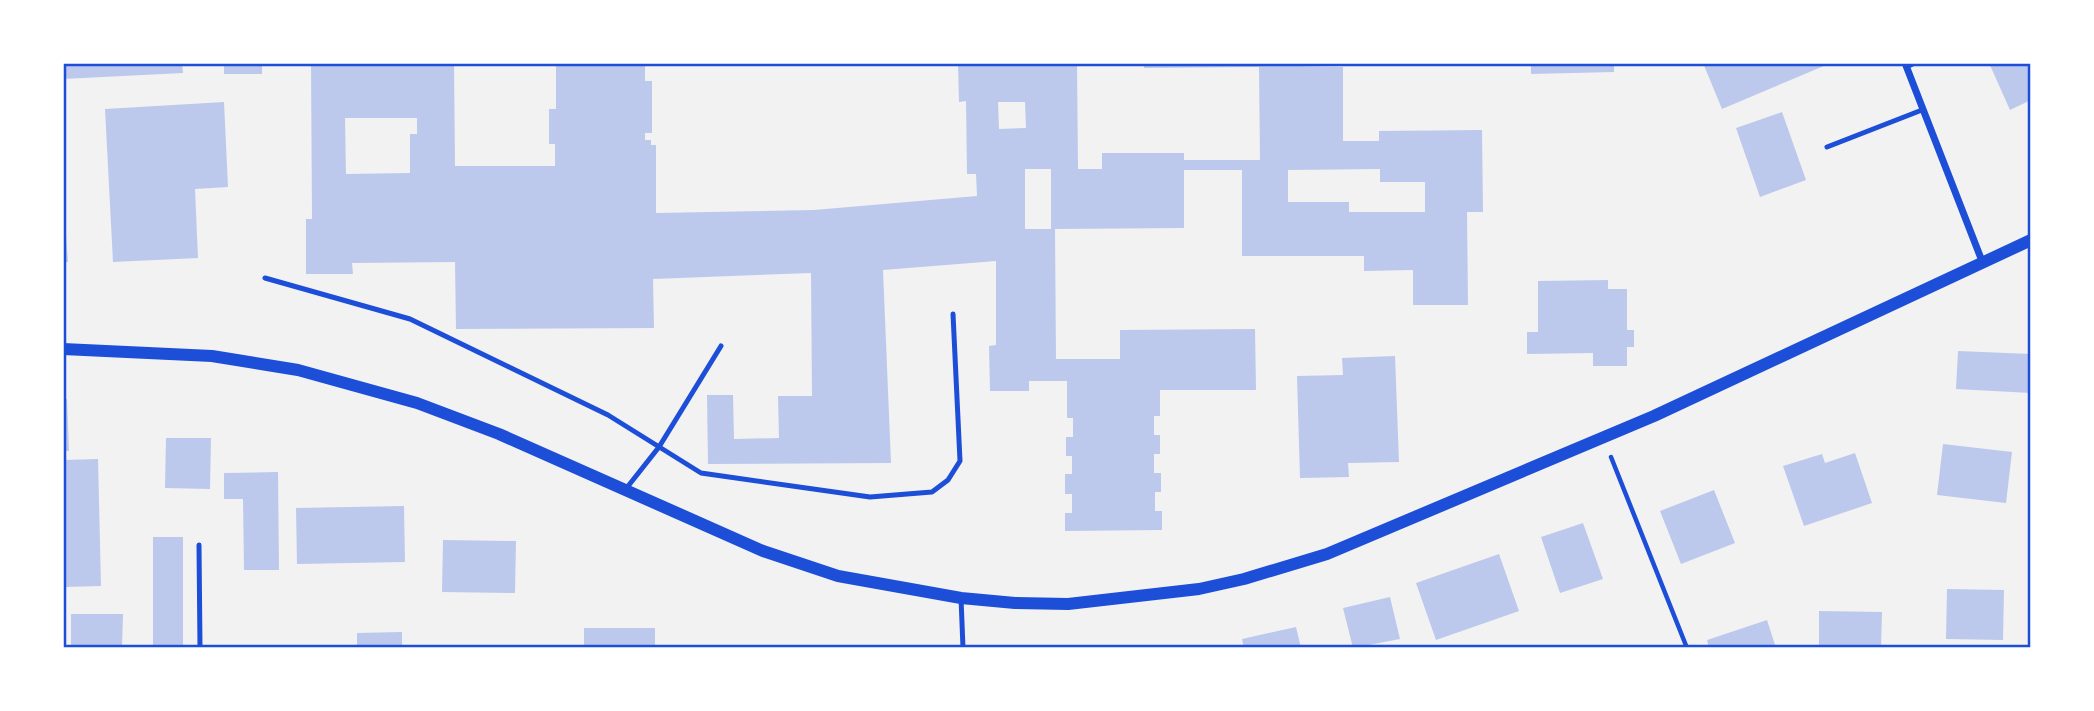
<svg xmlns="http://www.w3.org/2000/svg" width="2094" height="711" font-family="'Noto Sans',sans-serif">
	<rect width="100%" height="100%" fill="#f2f2f2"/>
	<path fill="#bdc9ec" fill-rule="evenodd" d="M63,63H182L183,73L63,79Z
		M224,63H262V74H224Z
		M311,63H454L455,166H555V144H549V109H556V64L645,63V81H652V133H645V140H651V145H656V213L814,210L977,196L976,174H967L966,101L959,102L958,63H1077L1078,169H1102V153H1184V160H1260L1259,67L1144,68V63L1343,67V141H1379V131L1482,130L1483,212H1467L1468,305H1413V270L1364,271V256H1242V170H1184V228L1055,229L1056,359H1120V330L1255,329L1256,390H1160V416H1154V435H1160V454H1154V473H1161V492H1155V511H1162V530L1065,531V513H1072V494H1065V474H1072V456H1066V437H1073V418H1067V381H1029V391H990L989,346L996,345V261L883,270L891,463L708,464L707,395H733L734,439L779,438L778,396H812L811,273L653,279L654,328L456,329L455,262L352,263L353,274H306V219H312ZM998,102H1025L1026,128L999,129ZM345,118H417V134H410V173L346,174ZM1025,169H1051V229H1025ZM1380,169V182H1425V212H1349V202H1288V170Z
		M1531,63H1614V72L1531,74Z
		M1703,63H1831L1722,109Z
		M1989,63H2031V100L2010,110Z
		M224,102L228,187L195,189L198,258L113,262L105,109Z
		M1782,112L1806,180L1760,197L1736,128Z
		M63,196L68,262H63Z
		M1608,280V289H1627V330H1634V347H1627V366H1593V353L1527,354V332H1538V281Z
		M1958,351L2031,354V393L1956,389Z
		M1395,356L1399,462L1348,463L1349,477L1300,478L1297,376L1343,375L1342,358Z
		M63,399H67L69,451H63Z
		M166,438H211L210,489L165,488Z
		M1943,444L2012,452L2006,503L1937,495Z
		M1855,453L1872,503L1804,526L1783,466L1822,454L1825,463Z
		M98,459L101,586L63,587V460Z
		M278,472L279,570H244L243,499H224V473Z
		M1714,490L1735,543L1681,564L1660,511Z
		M404,506L405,562L297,564L296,508Z
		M1583,523L1603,579L1560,593L1541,537Z
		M153,537H183V648H153Z
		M443,540L516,541L515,593L442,592Z
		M1499,554L1519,611L1436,640L1416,583Z
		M1947,589L2004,590L2003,640L1946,639Z
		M1390,597L1400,639L1353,648L1343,608Z
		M1819,611L1882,612L1881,648H1819Z
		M71,614H123L122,648H71Z
		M1767,620L1776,648H1709L1707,640Z
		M1296,627L1301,648H1244L1242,639Z
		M584,628H655V648H584Z
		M402,632V648H357V633Z"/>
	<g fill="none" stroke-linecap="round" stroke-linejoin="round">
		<path stroke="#1d4ed8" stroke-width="4.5" d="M1611,457L1687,648"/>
		<path stroke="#1d4ed8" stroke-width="5" d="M1906,67L1915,63
			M1827,147L1922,110
			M265,278L410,319L608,415L701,473L870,497L932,492L948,480L960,461L953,314
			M625,490L659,447L721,346
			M199,545L200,648
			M961,598L963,648"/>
		<path stroke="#1d4ed8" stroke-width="7" d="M1905,63L1982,261"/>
		<path stroke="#1d4ed8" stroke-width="12" d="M63,349L212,356L298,370L417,403L499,434L763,551L838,576L961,598L1015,603L1068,604L1199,589L1244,579L1327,554L1654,416L2031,240"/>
	</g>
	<rect width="2094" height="711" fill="none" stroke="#ffffff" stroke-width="130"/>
	<rect x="65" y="65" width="1964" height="581" fill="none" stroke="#1d4ed8" stroke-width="2.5"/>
</svg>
